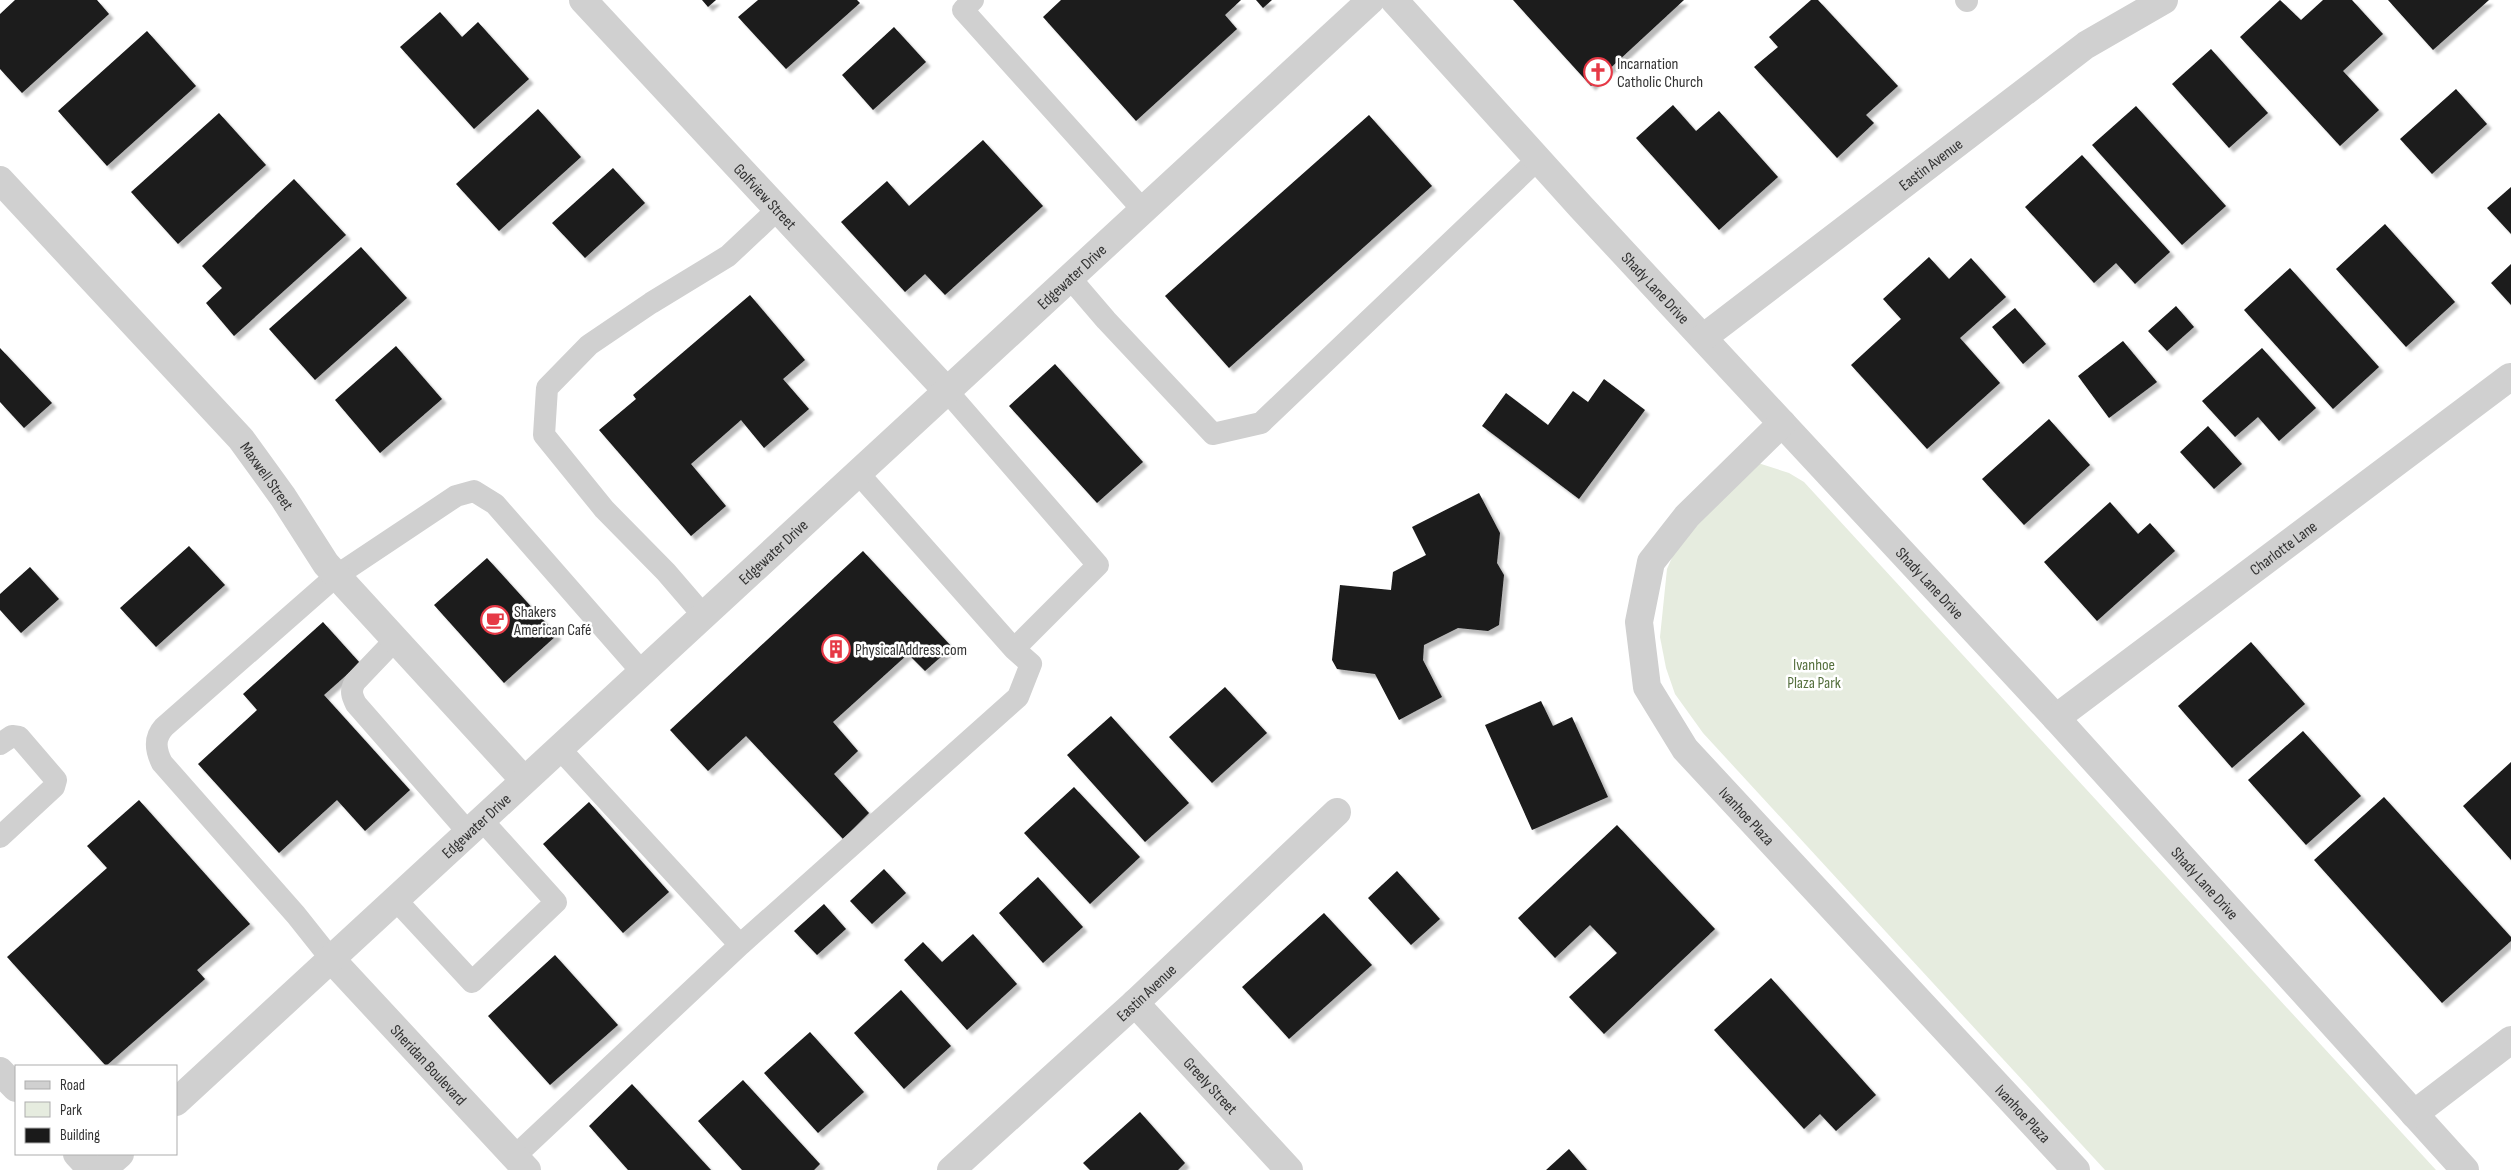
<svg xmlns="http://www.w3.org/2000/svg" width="2511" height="1170" font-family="'Sofia Sans Condensed',sans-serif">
	<defs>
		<filter id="shadow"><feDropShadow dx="4.5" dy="4.5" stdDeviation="1" flood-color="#0004"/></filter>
	</defs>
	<rect width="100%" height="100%" fill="#fff"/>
	<path fill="#e6ecdf" d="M1758,463L1789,473L1804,482L2436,1170H2105L1703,733L1675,694L1666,668L1660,637L1667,569L1678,544Z"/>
	<path fill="#1a1a1a" filter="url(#shadow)" d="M15,0H97L109,14L22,93L0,69V14Z
		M702,0H716L708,7Z
		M758,0H857L860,3L786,69L738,17Z
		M1061,0H1241L1225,15L1237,29L1136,121L1043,17Z
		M1256,0H1272L1263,8Z
		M1513,0H1684L1591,86Z
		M1811,0H1818L1898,86L1866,115L1874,123L1837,158L1754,67L1778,47L1769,37Z
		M2280,0L2301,20L2323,0H2352L2383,34L2343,71L2379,110L2340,146L2240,37Z
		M2388,0H2489L2433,50Z
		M440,12L462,37L478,22L529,79L474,129L400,47Z
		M894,27L926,62L873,110L842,75Z
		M147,31L196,86L107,166L58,111Z
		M2211,49L2268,113L2229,148L2172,84Z
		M2456,89L2487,124L2432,174L2400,139Z
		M1673,105L1696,131L1719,111L1778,177L1719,230L1636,138Z
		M2136,106L2226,206L2182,245L2092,145Z
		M538,109L581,157L499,231L456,184Z
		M219,113L266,165L178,244L131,192Z
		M1369,115L1432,186L1229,368L1165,296Z
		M983,140L1043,206L945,295L925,274L905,292L841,222L887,181L909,206Z
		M2082,155L2170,252L2135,284L2116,263L2094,283L2025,207Z
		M613,168L645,203L585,258L552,223Z
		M294,179L346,235L234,336L206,303L222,288L202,266Z
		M2511,187V234L2487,208Z
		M2385,224L2455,302L2406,347L2336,269Z
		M361,247L407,298L315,380L269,329Z
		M1929,257L1949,279L1971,258L2006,297L1960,338L2000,383L1927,449L1851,365L1901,319L1883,299Z
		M2511,264V305L2491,283Z
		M2290,268L2379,367L2333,409L2244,310Z
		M750,295L805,360L783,379L809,409L764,448L741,420L691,464L726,506L691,536L599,430L636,399L633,395Z
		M2176,306L2194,327L2167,351L2148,331Z
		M2015,308L2046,344L2023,364L1992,327Z
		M2123,341L2157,382L2109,418L2078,376Z
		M396,346L442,399L380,453L335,400Z
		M0,348L52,403L24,428L0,402Z
		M2262,348L2316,408L2279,441L2258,417L2235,437L2202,401Z
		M1055,364L1143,462L1097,503L1009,406Z
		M1604,379L1645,410L1579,499L1482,426L1506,393L1548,425L1573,391L1588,402Z
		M2049,419L2090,465L2024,525L1982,479Z
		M2208,426L2242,464L2214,489L2180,452Z
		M1479,493L1500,533L1497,563L1504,575L1499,625L1488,631L1458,628L1424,645L1423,660L1442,697L1399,720L1375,674L1337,669L1332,660L1340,585L1391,590L1393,572L1426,555L1412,527Z
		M2110,502L2138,534L2150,523L2175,551L2097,621L2044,562Z
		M189,546L225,585L156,647L120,608Z
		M863,551L952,647L925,671L908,654L833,722L858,751L834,774L869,813L843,839L746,736L708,771L670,730Z
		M487,558L557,635L504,683L434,605Z
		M30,567L59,599L21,633L0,610V594Z
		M323,622L360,663L324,695L410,790L365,831L337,800L279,853L198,764L257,710L243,694Z
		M2251,642L2305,704L2232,768L2178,706Z
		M1225,687L1267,733L1212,783L1169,737Z
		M1541,701L1553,726L1572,717L1608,797L1532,830L1485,725Z
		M1111,716L1189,803L1145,842L1067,755Z
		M2303,731L2361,796L2306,845L2248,780Z
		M2511,762V860L2463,806Z
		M1074,787L1140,857L1090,904L1024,833Z
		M2384,797L2511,937V941L2442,1003L2314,860Z
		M139,800L250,924L197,970L205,979L106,1066L7,957L107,868L87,846Z
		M589,802L669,892L623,933L543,844Z
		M1617,825L1715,929L1604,1034L1569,997L1617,953L1590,925L1555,958L1518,918Z
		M884,869L906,893L872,924L850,901Z
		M1397,871L1440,919L1411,945L1368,898Z
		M1038,877L1083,927L1043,963L999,913Z
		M824,904L846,929L817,955L794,931Z
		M1324,913L1372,965L1289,1039L1242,987Z
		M973,934L1017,984L967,1030L904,960L923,942L942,962Z
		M555,955L618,1025L550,1085L488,1016Z
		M1771,978L1876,1095L1836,1131L1820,1114L1804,1129L1714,1030Z
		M901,990L951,1046L904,1089L854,1033Z
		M810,1032L864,1092L818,1133L764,1073Z
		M743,1080L820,1164L814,1170H742L698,1121Z
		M632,1084L711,1170H628L589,1126Z
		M1140,1112L1185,1163L1178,1170H1090L1083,1163Z
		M1569,1149L1587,1170H1546Z"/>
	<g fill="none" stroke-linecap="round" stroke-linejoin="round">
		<path stroke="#d0d0d0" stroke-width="22" d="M973,0L963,10L1143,210
			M1966,0L1967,1
			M1070,278L1106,320L1213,434L1261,423L1538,159
			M947,391L1098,565L1014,649
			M703,615L666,572L604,509L544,435L547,388L589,345L651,303L728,256L777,210
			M395,640L355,682C350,691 352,696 356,704L468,832
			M0,744L12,736L19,737L56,780L54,787L0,837
			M559,748L740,945
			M395,899L472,982L556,902L481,819
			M331,959L296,915L162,763C155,749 154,738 164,727L336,576L456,496L474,491L495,504L642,672
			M515,1156L740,945L1018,697L1031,664L1014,649L858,473"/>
		<g stroke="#d0d0d0" stroke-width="28">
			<path id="s1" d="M583,0L947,391"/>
			<path id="s2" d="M1394,0L1581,207L2056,718L2465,1170"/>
			<path id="s3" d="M0,180L241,439L283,497L326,564L524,780"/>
			<path id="s4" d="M1704,337L2086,45L2164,0"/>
			<path id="s5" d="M1782,423L1687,516L1651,562L1639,622L1647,687L1685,749L2076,1170"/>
			<path id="s6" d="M2056,718L2510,377"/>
			<path id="s7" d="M331,959L527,1170"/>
			<path id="s8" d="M1135,1003L1289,1170"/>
			<path d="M0,1071L16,1088"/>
			<path d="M2414,1114L2511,1040"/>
			<path d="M77,1154L92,1170"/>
			<path id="s9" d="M951,1170L1135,1003L1337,812"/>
		</g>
		<g stroke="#d0d0d0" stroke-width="28">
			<path id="s10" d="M176,1102L1371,0"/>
			<path d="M102,1170L120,1154"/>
		</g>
	</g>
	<defs>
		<symbol id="church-ring" viewBox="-11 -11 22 22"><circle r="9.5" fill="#fff" stroke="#e63946" stroke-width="1.5"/><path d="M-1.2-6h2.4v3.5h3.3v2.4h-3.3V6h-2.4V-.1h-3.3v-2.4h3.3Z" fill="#e63946"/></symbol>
		<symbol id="cafe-ring" viewBox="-11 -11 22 22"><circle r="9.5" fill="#fff" stroke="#e63946" stroke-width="1.5"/><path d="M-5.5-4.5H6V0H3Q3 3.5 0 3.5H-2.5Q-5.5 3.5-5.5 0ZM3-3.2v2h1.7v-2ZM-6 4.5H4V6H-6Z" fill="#e63946"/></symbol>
		<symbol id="building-ring" viewBox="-11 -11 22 22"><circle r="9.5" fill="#fff" stroke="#e63946" stroke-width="1.5"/><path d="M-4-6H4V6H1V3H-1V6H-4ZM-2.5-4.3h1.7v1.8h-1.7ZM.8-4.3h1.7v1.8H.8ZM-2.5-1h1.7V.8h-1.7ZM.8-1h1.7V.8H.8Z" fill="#e63946"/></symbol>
	</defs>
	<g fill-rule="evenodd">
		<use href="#church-ring" x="1582" y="56" width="32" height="32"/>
		<use href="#cafe-ring" x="479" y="604" width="32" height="32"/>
		<use href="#building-ring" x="820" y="633" width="32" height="32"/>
	</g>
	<g text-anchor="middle" stroke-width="5" stroke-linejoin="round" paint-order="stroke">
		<g font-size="16" fill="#333" stroke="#fff" text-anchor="start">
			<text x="1617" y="69">Incarnation<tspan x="1617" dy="18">Catholic Church</tspan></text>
			<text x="514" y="617">Shakers<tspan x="514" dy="18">American Café</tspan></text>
			<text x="855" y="655">PhysicalAddress.com</text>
		</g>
		<g font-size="16" fill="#333" stroke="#fff">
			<text dy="6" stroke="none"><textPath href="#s4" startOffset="285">Eastin Avenue</textPath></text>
			<text dy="6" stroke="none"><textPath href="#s1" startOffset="268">Golfview Street</textPath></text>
			<text dy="6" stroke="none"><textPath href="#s10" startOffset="1218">Edgewater Drive</textPath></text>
			<text dy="6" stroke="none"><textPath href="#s2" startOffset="389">Shady Lane Drive</textPath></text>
			<text dy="6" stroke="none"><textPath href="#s3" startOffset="399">Maxwell Street</textPath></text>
			<text dy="6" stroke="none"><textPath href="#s6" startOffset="284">Charlotte Lane</textPath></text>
			<text dy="6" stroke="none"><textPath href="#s10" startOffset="812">Edgewater Drive</textPath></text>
			<text dy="6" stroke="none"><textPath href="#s2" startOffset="792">Shady Lane Drive</textPath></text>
			<text dy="6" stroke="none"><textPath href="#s5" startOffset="482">Ivanhoe Plaza</textPath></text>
			<text dy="6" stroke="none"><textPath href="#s10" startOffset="408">Edgewater Drive</textPath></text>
			<text dy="6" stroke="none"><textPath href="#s2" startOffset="1199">Shady Lane Drive</textPath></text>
			<text dy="6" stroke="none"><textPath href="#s9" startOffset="264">Eastin Avenue</textPath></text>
			<text dy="6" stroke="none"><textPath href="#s7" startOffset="144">Sheridan Boulevard</textPath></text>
			<text dy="6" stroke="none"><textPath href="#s8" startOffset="112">Greely Street</textPath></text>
			<text dy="6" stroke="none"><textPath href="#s5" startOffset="888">Ivanhoe Plaza</textPath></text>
		</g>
		<g font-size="16" fill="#56703f" stroke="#fff">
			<text x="1814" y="670">Ivanhoe<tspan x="1814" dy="18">Plaza Park</tspan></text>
		</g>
	</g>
	<rect x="15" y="1065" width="162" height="90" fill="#ffffff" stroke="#adadad"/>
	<rect x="25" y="1081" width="25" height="8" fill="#d0d0d0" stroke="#adadad"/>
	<text x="60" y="1090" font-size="15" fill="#333333">Road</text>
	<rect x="25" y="1102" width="25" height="15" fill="#e6ecdf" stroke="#adadad"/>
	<text x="60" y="1115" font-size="15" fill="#333333">Park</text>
	<rect x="25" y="1128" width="25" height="15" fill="#1a1a1a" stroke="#adadad"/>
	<text x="60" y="1140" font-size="15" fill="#333333">Building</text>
</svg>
